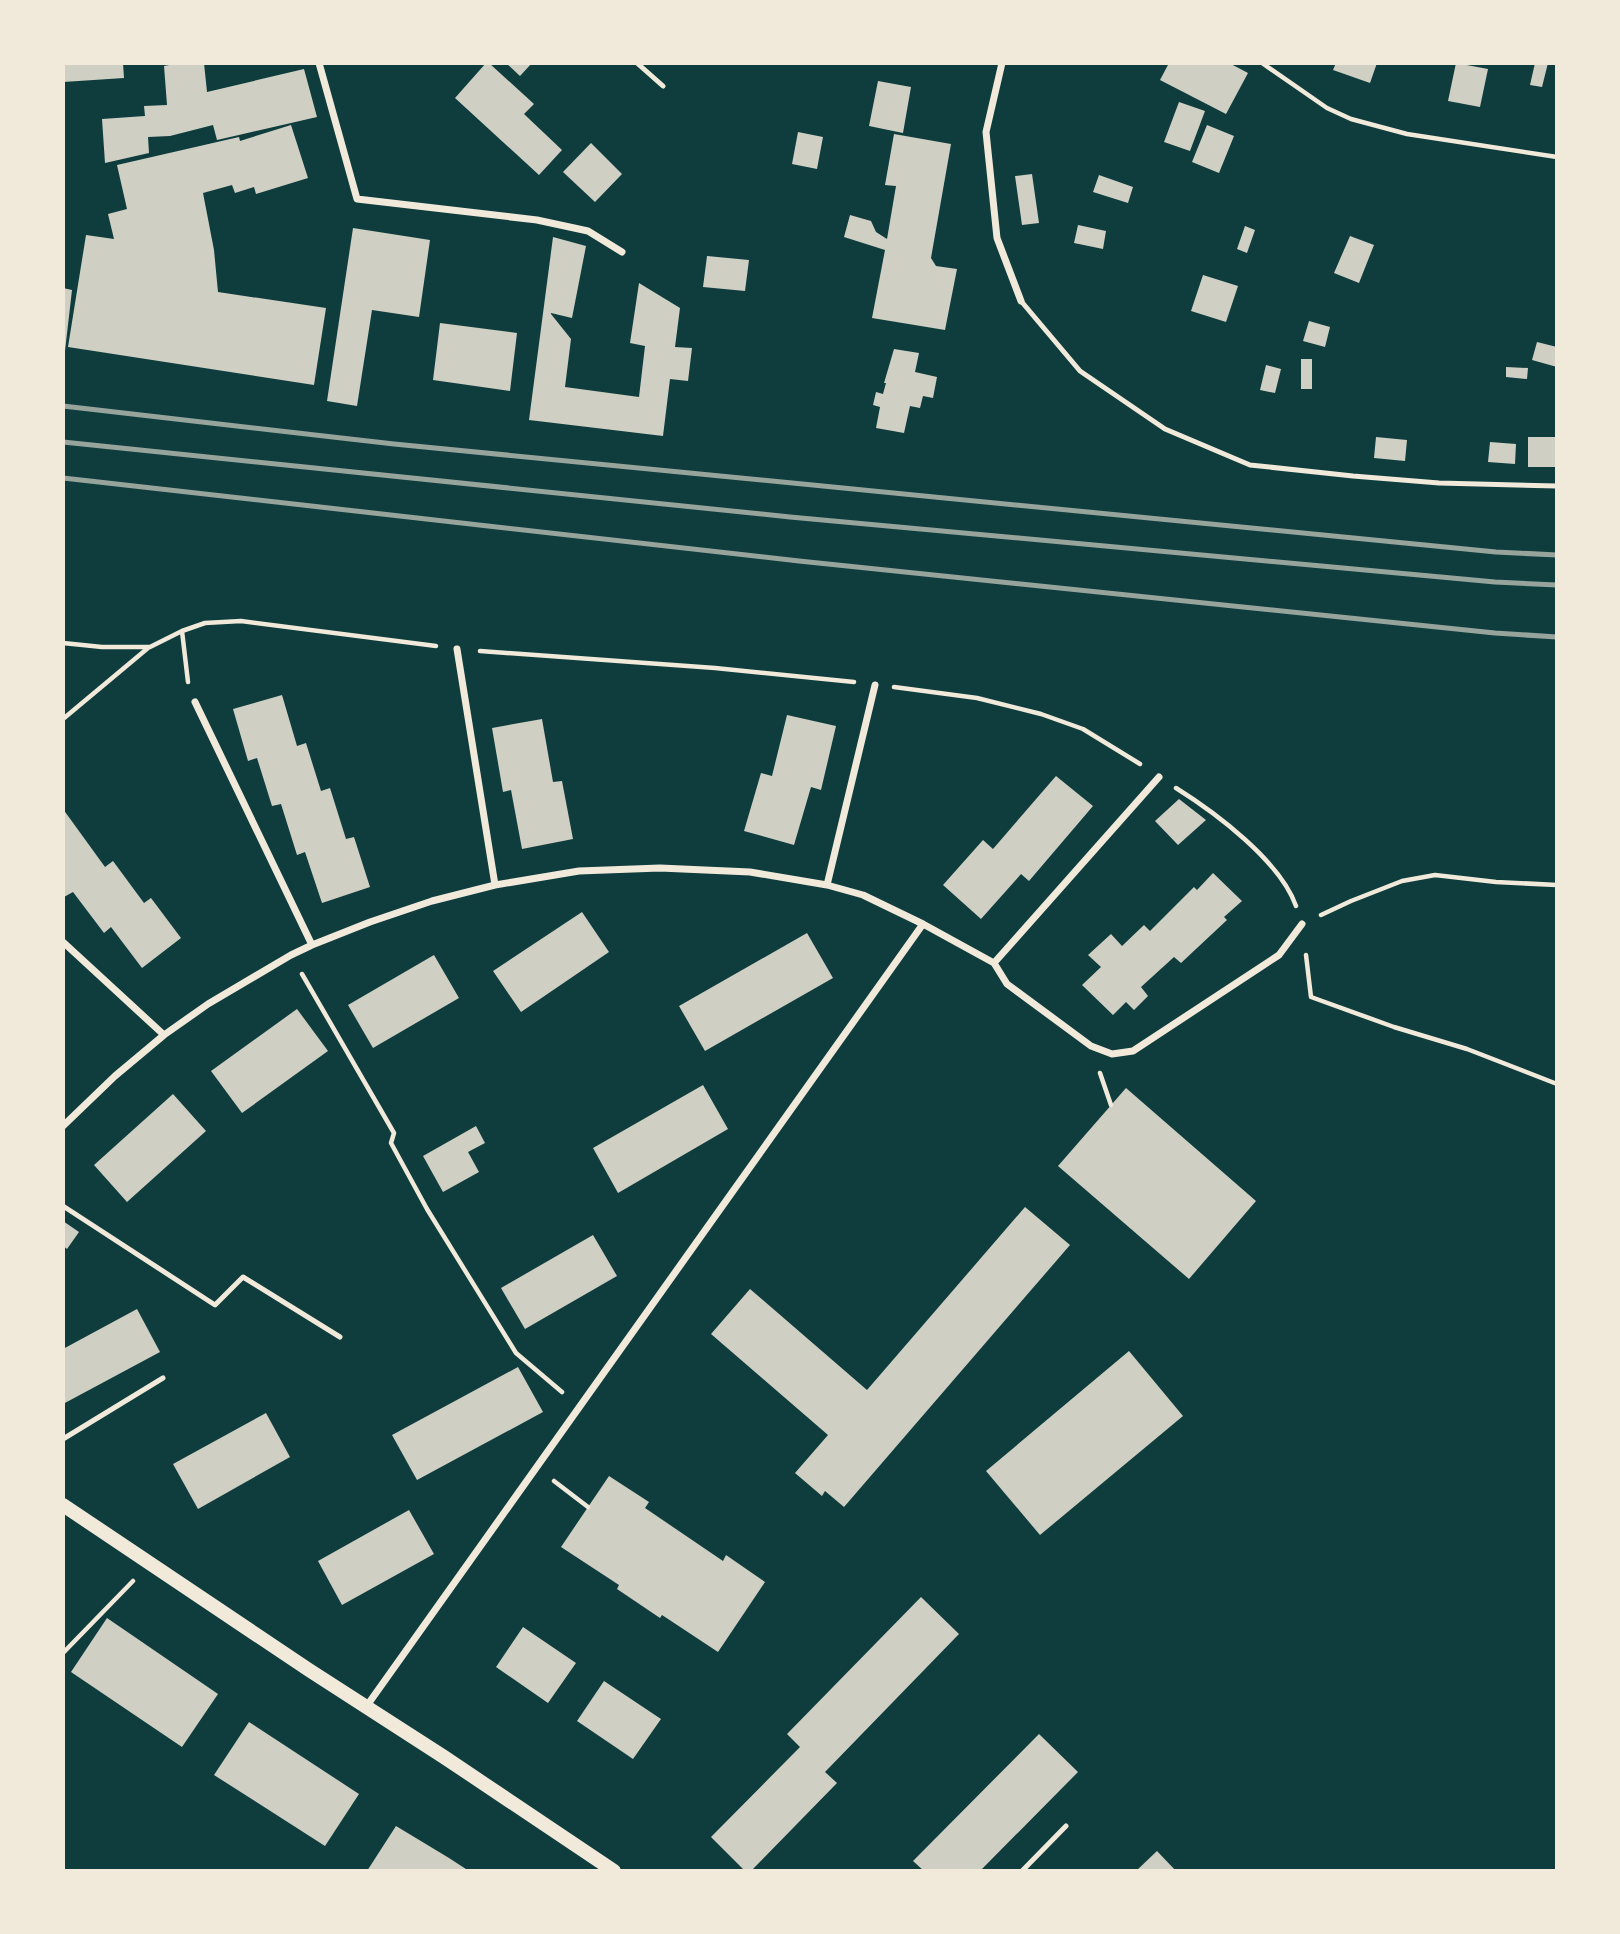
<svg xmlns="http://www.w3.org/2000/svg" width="1620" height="1934" font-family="'Titillium Web',sans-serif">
	<rect width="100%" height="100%" fill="#0f3d3e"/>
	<path fill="#cfcfc3" d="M63,63H123L124,78L63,82Z
		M180,63H204L207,92L304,69L317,117L217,140L213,125L170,136L148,137L149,153L105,163L102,119L145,116L144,106L167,105L164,66Z
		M486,63H489L534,104L524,114L562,150L539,175L455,98Z
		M506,63H532L520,76Z
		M1169,63H1229L1248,73L1226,114L1160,80Z
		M1336,63H1377L1370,83L1333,70Z
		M1456,63L1488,69L1480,107L1448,101Z
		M1535,63H1548L1542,87L1530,85Z
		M878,81L911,87L903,133L869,126Z
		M1179,102L1205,111L1190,151L1164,142Z
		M291,125L308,178L256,194L254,187L235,193L232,185L203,193L214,250L218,292L326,308L314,385L68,347L86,235L114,239L108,214L127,209L117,165L239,137L240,141Z
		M1207,125L1234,136L1219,173L1192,162Z
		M798,132L823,137L817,169L792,164Z
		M894,134L951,144L931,258L936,266L957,269L945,330L872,318L885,250L844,237L850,215L871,221L876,232L887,239L896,186L885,185Z
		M591,143L622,174L595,202L563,172Z
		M1032,174L1039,223L1022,225L1015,176Z
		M1099,175L1133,187L1128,203L1093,192Z
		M1078,225L1106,231L1103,249L1074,243Z
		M1245,226L1255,230L1247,253L1237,249Z
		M353,228L430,240L419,317L372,310L357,406L327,401Z
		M1350,236L1374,245L1359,283L1334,273Z
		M553,237L586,246L572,318L551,313V314L571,339L565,387L639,397L645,346L630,343L639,283L680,308L675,347L692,348L688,381L670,379L663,436L529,420Z
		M707,256L749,260L745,291L703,287Z
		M1203,275L1238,286L1226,322L1191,311Z
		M63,288L72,290L65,351H63Z
		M1309,321L1330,327L1325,347L1303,341Z
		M440,323L517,333L510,391L433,380Z
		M1537,342L1557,347V367L1532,360Z
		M894,349L919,353L915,372L937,377L933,398L923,396L920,408L910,406L904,433L876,428L880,407L873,405L876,392L883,394L886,383H884Z
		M1301,359H1312V389H1301Z
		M1266,365L1281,369L1275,393L1260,390Z
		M1506,367L1528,368L1527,379L1506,377Z
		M1376,437L1407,440L1405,461L1374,458Z
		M1528,437H1557V467H1528Z
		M1490,442L1516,444L1515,464L1488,462Z
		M282,695L297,746L306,743L321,791L330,788L346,839L354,837L370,887L322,903L305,852L297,855L281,804L272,806L257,758L248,761L233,709Z
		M787,715L836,726L821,790L811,787L794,845L744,831L761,773L772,776Z
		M542,719L553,782L562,781L573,839L522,849L511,790L503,792L492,728Z
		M1056,776L1093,806L1029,881L1021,874L981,919L943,885L983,840L993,849Z
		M1179,799L1206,820L1178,845L1155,821Z
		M63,809L105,867L113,861L144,903L151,898L181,938L142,968L111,927L104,933L73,892L64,897L63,896Z
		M1213,873L1242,901L1224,917L1227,920L1181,963L1174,957L1141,987L1148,996L1134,1010L1126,1002L1113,1015L1082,985L1101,967L1088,955L1111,934L1122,946L1144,925L1150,931L1194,887L1197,890Z
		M582,912L609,952L521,1012L493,971Z
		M807,933L833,978L705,1051L679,1006Z
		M434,955L459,998L373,1048L348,1005Z
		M297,1009L328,1051L242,1113L211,1071Z
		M703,1085L728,1129L618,1193L593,1148Z
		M1126,1088L1256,1201L1189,1279L1058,1166Z
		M173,1094L206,1131L127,1202L94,1165Z
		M476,1126L485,1143L468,1152L479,1172L443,1192L423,1156Z
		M1025,1207L1070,1245L844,1507L825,1491L822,1496L795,1473L828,1435L711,1334L750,1289L867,1390Z
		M63,1221L79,1232L67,1249L63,1246Z
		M593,1235L617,1276L525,1329L501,1288Z
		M137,1309L160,1352L63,1404V1349Z
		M1129,1351L1183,1416L1040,1535L986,1471Z
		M518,1367L543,1412L417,1480L392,1435Z
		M266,1413L290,1457L198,1509L173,1464Z
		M609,1476L649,1502L645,1508L723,1561L726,1555L765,1582L718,1652L662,1615L660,1618L617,1589L619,1585L561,1547Z
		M409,1510L434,1554L342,1605L318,1561Z
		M921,1597L959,1634L825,1772L837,1783L751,1871H745L711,1837L800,1747L787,1734Z
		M107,1618L218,1694L182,1747L71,1672Z
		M523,1627L576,1663L548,1703L496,1667Z
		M604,1681L661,1719L633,1759L577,1721Z
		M249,1722L359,1794L325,1846L214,1775Z
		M1039,1734L1078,1772L980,1871H924L913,1861Z
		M396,1826L449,1858L469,1871H367Z
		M1157,1851L1176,1871H1136Z"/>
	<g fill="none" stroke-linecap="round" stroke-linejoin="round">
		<path stroke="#f1e9da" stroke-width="4.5" d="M1262,63L1327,108L1351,119L1407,134L1557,157
			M182,631L188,682
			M63,643L102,647H150L182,631L205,623L241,621L436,646
			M480,651L715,668L854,682
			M894,687L977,698L1041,714L1083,729L1140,764
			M63,719L148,648
			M1176,788C1216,813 1280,861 1296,906
			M1321,915L1351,901L1402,881L1435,875L1496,882L1557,885
			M1306,955L1311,997L1394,1027L1467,1049L1557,1084
			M302,974L394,1133L391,1143L427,1209L516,1353L562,1392
			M1100,1073L1111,1105
			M554,1481L588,1507
			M63,1653L133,1581"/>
		<path stroke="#f1e9da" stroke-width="5" d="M637,63L663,86
			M1021,301L1080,371L1165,429L1250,465L1353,476L1439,483L1557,486
			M63,1206L215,1305L243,1277L340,1337
			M63,1439L163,1378
			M1022,1871L1066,1826"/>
		<path stroke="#f1e9da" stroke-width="7" d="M319,63L357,199L537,220L588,231L622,252
			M1002,63L986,132L997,238L1021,301
			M457,649L495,885
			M195,702L312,945
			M827,885L875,685
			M63,942L164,1035
			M994,963L1159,777
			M63,1126L115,1076L164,1035L208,1004L291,955L312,945L370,922L432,901L495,885L579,871L660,868L750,872L827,885L863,895L923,924L994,963L1007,984L1091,1046L1112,1054L1133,1051L1279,955L1302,924
			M366,1707L923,924"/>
		<path stroke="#f1e9da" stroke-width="14" d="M63,1505L309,1670L444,1757L614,1871"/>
		<path stroke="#97a49c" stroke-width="5" d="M63,406L394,444L1496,552L1557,555
			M63,442L790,517L1495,582L1557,585
			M63,478L799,561L1495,633L1557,637"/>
	</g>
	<rect width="1620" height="1934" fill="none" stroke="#f1e9da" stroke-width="130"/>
</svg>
